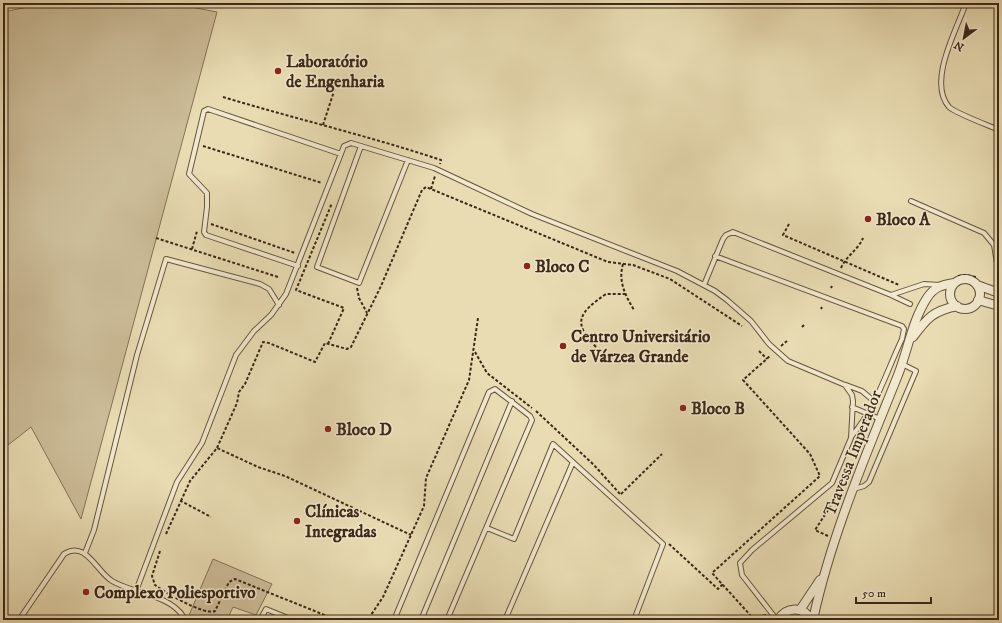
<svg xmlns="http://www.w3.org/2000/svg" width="1002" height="623" font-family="'IM FELL DW Pica',serif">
	<rect width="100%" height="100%" fill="#e9dcb3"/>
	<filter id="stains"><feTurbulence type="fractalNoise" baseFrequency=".005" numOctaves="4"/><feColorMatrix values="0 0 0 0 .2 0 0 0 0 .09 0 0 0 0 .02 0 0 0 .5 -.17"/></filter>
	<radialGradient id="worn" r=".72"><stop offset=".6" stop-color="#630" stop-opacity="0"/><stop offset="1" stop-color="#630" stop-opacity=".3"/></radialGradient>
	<path fill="#ccbd99" stroke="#847258" d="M48,3H171L217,12L81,519L31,427L3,449V12Z
		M213,559L272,584L256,615L233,607L227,620H187Z"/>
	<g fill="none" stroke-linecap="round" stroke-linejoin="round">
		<defs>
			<path id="service" d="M966,3C957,29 927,82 949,107C955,113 990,126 999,130
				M361,146L317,267L359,283L408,160
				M911,201L984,233L994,245L999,276
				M715,256L902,326L904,329L902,339C885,375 877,406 851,437
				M298,266L206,235L204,232L207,207V193L189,174L204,111L208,109L341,154
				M704,285L723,239L726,235L733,232L891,295L924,284L940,285
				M891,295L910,304
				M846,385L862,391L875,402
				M852,407L880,419
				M854,489L864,486L869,482L916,371L902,364
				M487,528L514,539L553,444L663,544L634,620
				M85,553L94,530L137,355L166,259L260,284L269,289L279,305
				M136,591L177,482L202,443L236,355L254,331L271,315L286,294L344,146L351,143L434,168L532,214L677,271L715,291L727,300L751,321L769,344L788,361L845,385L852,395L853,401L851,438L832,483L752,550L740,563L742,575L777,620
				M19,620L64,554C86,540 96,571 112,581C134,594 168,594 183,616V620
				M260,620L266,609L293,620
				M394,620L489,392L495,389L530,416L532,420L447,620
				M421,620L512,401
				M505,620L573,462"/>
			<path id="minor" d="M950 294a15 15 0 1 1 30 0a15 15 0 1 1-30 0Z
				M977,285L999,293
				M978,300L999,306
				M913,337C927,318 933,311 957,306
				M800,610L820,580
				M778,620C786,607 803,605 811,620
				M813,620C831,536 866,455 898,375C908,350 912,321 927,298C934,287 942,285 954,283"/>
		</defs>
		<use href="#service" stroke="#67553f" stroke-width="6"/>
		<use href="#minor" stroke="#67553f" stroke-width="10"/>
		<path stroke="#3c2818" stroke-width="2" stroke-dasharray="3 2" stroke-linecap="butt" d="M223,97C296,119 369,136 441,160L440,164
			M323,125L337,82
			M203,146L322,183
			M431,189L435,176
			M211,224L295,253
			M789,224L783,235L899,285
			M156,238L278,277
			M192,249L197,231
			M623,264C618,281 625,295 634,310
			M841,268C846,256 858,250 863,238
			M958,276L966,275L976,277
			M357,288L359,298L367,313
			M831,288L832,286
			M821,309L822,307
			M802,327L804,325
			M328,344L344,308L296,290L332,203
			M781,346L787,341
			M596,347C571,322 580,312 606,294H625
			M759,351L767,359
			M475,352L487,373L532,408
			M536,411L594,465L620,494
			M217,448L237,403L239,392L245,384L263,342L269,343L315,362L325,343L347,349L351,347L381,286L422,190L426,187L608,262L633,265L670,279L742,326
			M621,494L662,454
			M181,501L190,481L217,448L258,467L285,476L411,535
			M166,534L181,501L211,517
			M828,536L815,530L832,504
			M669,544L718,589L723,584
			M160,551L152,576L155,585C164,592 205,616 215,611L229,582L235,579L337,620
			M766,615L752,617L712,573L820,476L810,454L743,380L770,356
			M364,620L369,618L383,597L424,506L426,478L469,380L478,318"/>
		<use href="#service" stroke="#f1e8ce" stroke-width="4"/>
		<use href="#minor" stroke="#f1e8ce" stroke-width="8"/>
	</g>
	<g fill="#8f2418" stroke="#f1e8ce" stroke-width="1.5">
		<circle cx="278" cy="71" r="4"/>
		<circle cx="868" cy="219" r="4"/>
		<circle cx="527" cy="266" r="4"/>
		<circle cx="563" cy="346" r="4"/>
		<circle cx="683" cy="408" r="4"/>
		<circle cx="328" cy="429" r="4"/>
		<circle cx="297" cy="521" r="4"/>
		<circle cx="86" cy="592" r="4"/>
	</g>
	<g text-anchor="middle" stroke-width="3" stroke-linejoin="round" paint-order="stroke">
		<g font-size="17" font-weight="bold" fill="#3c2818" stroke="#f1e8ce" text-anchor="start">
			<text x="286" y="67">Laboratório<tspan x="286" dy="20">de Engenharia</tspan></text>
			<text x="876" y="225">Bloco A</text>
			<text x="535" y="272">Bloco C</text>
			<text x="571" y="342">Centro Universitário<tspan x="571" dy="20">de Várzea Grande</tspan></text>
			<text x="691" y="414">Bloco B</text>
			<text x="336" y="435">Bloco D</text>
			<text x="305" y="517">Clínicas<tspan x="305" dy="20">Integradas</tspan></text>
			<text x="94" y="598">Complexo Poliesportivo</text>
		</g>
		<g font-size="17" fill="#3c2818" stroke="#f1e8ce">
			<text transform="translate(852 453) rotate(-69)" y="6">Travessa Imperador</text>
		</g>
	</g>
	<rect width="1002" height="623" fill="none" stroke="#e9dcb3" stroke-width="16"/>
	<rect x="4" y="4" width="994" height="615" fill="none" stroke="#3c2818" stroke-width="2"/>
	<rect x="8" y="8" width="986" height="607" fill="none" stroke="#3c2818"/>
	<g transform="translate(964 38) rotate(212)" stroke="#f1e8ce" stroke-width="3" paint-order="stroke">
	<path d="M0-3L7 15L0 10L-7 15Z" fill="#3c2818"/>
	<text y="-6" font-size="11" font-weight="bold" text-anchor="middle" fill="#3c2818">N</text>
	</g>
	<path d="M856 597v6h75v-6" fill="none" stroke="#3c2818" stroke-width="2"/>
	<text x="862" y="597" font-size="12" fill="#3c2818" stroke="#f1e8ce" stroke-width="3" paint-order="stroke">50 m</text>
	<rect width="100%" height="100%" filter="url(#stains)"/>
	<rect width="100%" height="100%" fill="url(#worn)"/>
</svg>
